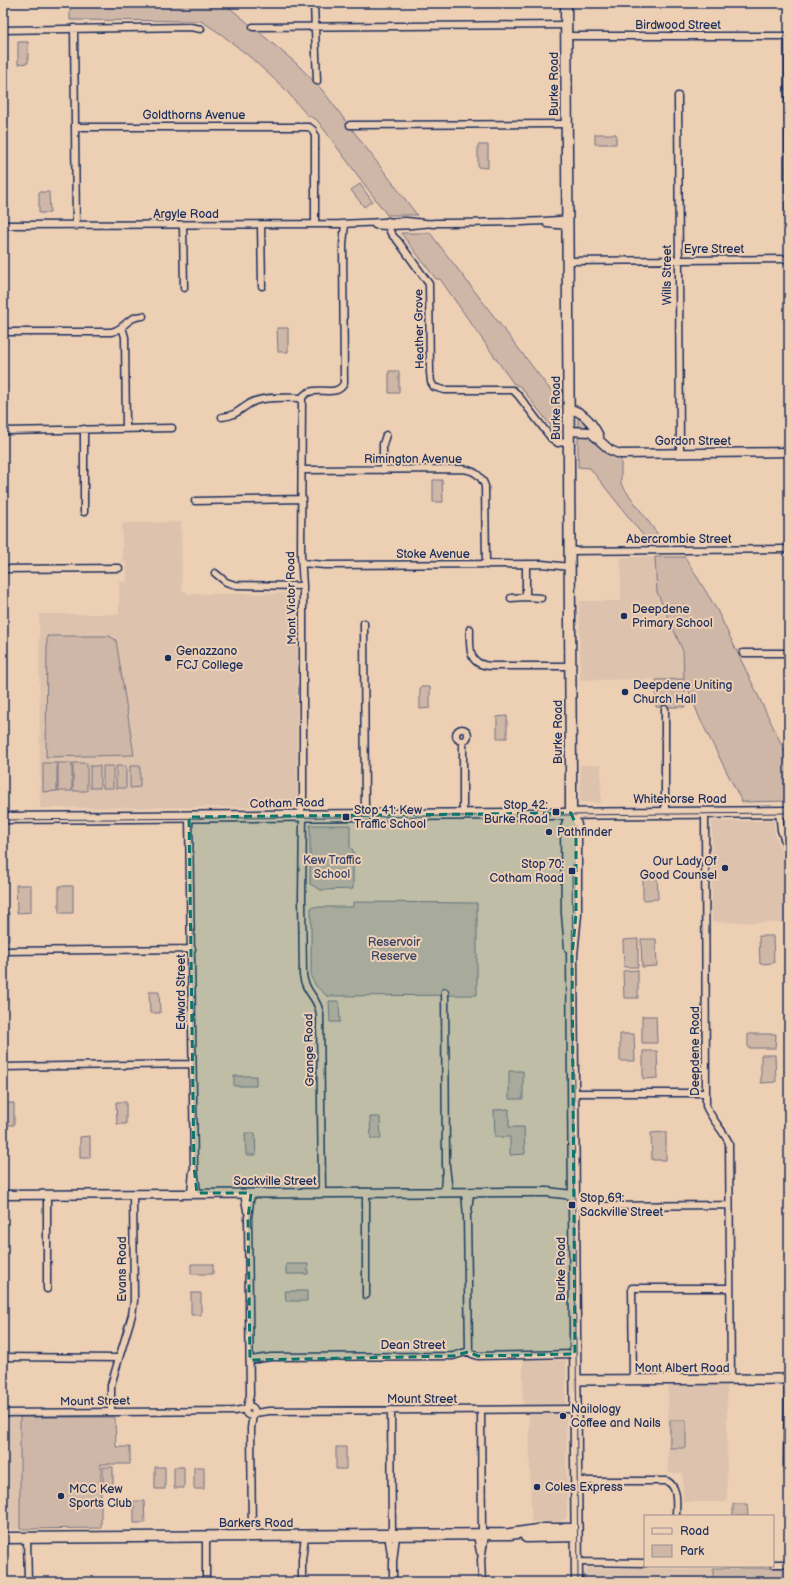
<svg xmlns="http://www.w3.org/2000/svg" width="792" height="1585" font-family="'Balsamiq Sans',sans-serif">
	<rect width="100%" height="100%" fill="#edcfb4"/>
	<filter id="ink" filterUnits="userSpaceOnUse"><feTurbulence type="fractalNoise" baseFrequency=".025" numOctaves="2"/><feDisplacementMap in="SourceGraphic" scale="8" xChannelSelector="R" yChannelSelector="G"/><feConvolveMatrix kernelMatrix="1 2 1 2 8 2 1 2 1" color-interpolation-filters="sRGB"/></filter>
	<g filter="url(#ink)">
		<path fill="#ddc3ae" d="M181,522L182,590L189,594L294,593L297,597V800L286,807L40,808L39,614H119V582L127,581L126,562H122V523Z
			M621,557H655L657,592L683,651L684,679L580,680L579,601H621Z
			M580,765H601V803L580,802Z
			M712,821H774L775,835L789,870V923L712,922Z
			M523,1360H566V1404L523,1406Z
			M668,1385H727V1502H683V1473H668Z
			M566,1413L567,1516L564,1520L559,1522H531L529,1414Z
			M3,1417H20V1529H3Z
			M588,1568H713V1582H585V1571Z"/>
		<path fill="#cfb7a8" stroke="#757383" d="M70,3H218L230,8L297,64L323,91L417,215H387L317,120L307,115L284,88L250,57L221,34L201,21L70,20Z
			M18,42H28V63L18,64Z
			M595,134H616V144H595Z
			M478,145H488V168L478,167Z
			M360,184L372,201L364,207L351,190Z
			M39,192H49L50,213H39Z
			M401,233H430L555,396H559L560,438L521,387L513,383L440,279H436Z
			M277,328H288V352H278Z
			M389,371H399V393H389Z
			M578,413L593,429L578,428Z
			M578,434H589L603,450L621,458V484L664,543H649L590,468L578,467Z
			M433,480H442L443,502H433Z
			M655,557H685L717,610L789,760V801L742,802L700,719L685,681V707H656V680L684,679L683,651L657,592Z
			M47,636H109L116,640L134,755L46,757Z
			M420,687H430V708L420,709Z
			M507,716V738H497V717Z
			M43,763H57V791L43,792Z
			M58,763H72V791H58Z
			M73,763H87V791H73Z
			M90,766H100V788H90Z
			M103,766H113V788H103Z
			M116,766H126V788H116Z
			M130,766H140V787L130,788Z
			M310,825H350V847L353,850V889L321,890L310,884Z
			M643,872H657L658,899L643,900Z
			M16,885H31V912L17,913Z
			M59,886H73V913H59Z
			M353,902L477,903V995L327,996L316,986L311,977V907H353Z
			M3,913H9V940H3Z
			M759,936H773L774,963L760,964Z
			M638,939V967H624L623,940Z
			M641,939H656L657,966L642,967Z
			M638,970V998H624L623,971Z
			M149,992H159L160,1013H150Z
			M329,1001H339L340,1022H330Z
			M642,1016H656L657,1043H642Z
			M620,1034H634L635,1061H620Z
			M748,1034H776L775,1048H748Z
			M643,1051H657L658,1078L643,1079Z
			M761,1055H775L776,1082L761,1083Z
			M509,1071H523V1099H509Z
			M234,1076H256V1086H234Z
			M116,1102H126V1124H117Z
			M4,1103H14V1125H4Z
			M509,1109V1127H524L525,1154L510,1155V1137H495L494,1110Z
			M370,1117H380L381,1139H371Z
			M666,1132V1160H652L651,1133Z
			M245,1133H255L256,1155H246Z
			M90,1136V1158H80V1137Z
			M191,1264H213V1274H191Z
			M286,1264H308V1274H286Z
			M285,1291H307V1301H286Z
			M191,1293H201V1315H191Z
			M20,1417H115L116,1447H130V1464H101V1528L20,1529Z
			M670,1420H686V1448H670Z
			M336,1447H346V1469H336Z
			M103,1467H113V1489H103Z
			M155,1467H165V1489H155Z
			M174,1467H184V1488H174Z
			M194,1467H204V1489H194Z
			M134,1501H144L145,1523H134Z
			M733,1504H747L748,1516H733Z
			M713,1568H789V1582H713Z"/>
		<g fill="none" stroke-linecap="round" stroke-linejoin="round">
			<defs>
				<path id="minor" d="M314,3L317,81
					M253,27L567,25
					M74,28L76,226
					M3,30L190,27L201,29
					M567,36H789
					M788,36L789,225
					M678,96L680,453
					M350,125L567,124
					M76,127H309L313,130L315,136V224
					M388,221C388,230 391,235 398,241L429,284L430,372L431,382L434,387L444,390H513L518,395L551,438L558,443L569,441
					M547,224L568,226
					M3,225L340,224L406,221L434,224
					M183,225L184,288
					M261,225L262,286
					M375,225C396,228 415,224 436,223C481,222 523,224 568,219
					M568,261L789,259
					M122,327L125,337L126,429
					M3,332H111C126,329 125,317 143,316
					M302,398C311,382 337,400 344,383L343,245L345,224
					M222,417C238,416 242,406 255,401C269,396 288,398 302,398
					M84,429V512
					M3,431L172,428
					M302,470L462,469C474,470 481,475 485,486L486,565
					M383,470V444L386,435
					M195,501L303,499
					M569,551L789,549
					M302,563L325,565L542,564L570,567
					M526,564V597
					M3,569L119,568
					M215,573L226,582L235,585L303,586
					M511,598L526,597L541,598
					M364,623L365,815
					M470,629C470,648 467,665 491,666H570
					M743,653H789
					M665,709V813
					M456 735a6 6 0 1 1 12 0a6 6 0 1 1-12 0Z
					M463,742V814
					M779,811L781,830L789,853
					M705,812L706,1106C712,1120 723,1130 729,1143L731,1379
					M300,816L303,797V586L301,555L302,398
					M303,816L302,897L303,975C305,993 318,997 320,1014L322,1193
					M189,817L194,1167L197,1193
					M3,951L192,949
					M445,992L446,1166L449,1192
					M3,1067L192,1064
					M573,1093H706
					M366,1192V1295
					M444,1192L445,1176
					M465,1192L467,1217L469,1351
					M191,1193L193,1171
					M244,1193L247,1211
					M47,1195V1289
					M574,1202L594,1206L729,1205
					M468,1212L470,1192
					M3,1357L119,1358
					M250,1360L271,1357L453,1356L469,1351L472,1354L478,1356L575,1354
					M788,1379L787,1466L789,1473
					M633,1380L632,1288H730
					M245.5 1411a4.5 4.5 0 1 1 9 0a4.5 4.5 0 1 1-9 0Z
					M247,1407L250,1395L248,1218L251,1193
					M391,1410L392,1535
					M481,1410L482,1535
					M111,1412V1385L132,1315L134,1301L133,1194
					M3,1413L234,1411L246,1409
					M255,1413L269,1411L575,1409
					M576,1481H667C679,1488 676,1503 676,1516
					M388,1535L391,1554
					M477,1535L480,1552
					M206,1536V1582
					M252,1536L251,1428L253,1415
					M27,1538L28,1582
					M576,1562L645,1563
					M773,1564H789
					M302,1582V1560L305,1536
					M393,1582V1562L396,1535
					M482,1582L481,1560L485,1535"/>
				<path id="tertiary" d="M569,409C583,411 593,424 599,436
					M569,431L590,432L610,450L620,454L789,452
					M3,1195L518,1192H547L573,1195"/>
				<path id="secondary" d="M575,1380L789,1379"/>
				<path id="primary" d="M566,3L571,773V813L576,825V914L572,955L577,1582
					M3,818L789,812
					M570,948L567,914L566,828L571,813
					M526,1537L576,1536
					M3,1538L510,1534L544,1529H576"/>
			</defs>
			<use href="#minor" stroke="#1b2f5e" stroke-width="9"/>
			<use href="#tertiary" stroke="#1b2f5e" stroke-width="11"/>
			<use href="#secondary" stroke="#1b2f5e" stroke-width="12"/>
			<use href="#primary" stroke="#1b2f5e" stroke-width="13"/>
			<use href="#minor" stroke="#edcfb4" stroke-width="6"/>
			<use href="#tertiary" stroke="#edcfb4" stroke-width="8"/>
			<use href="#secondary" stroke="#edcfb4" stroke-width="9"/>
			<use href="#primary" stroke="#edcfb4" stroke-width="10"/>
			<path stroke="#1b2f5e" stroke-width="1" d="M3,820L789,813
				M572,864L578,1582"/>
		</g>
	</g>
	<path fill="#0f766e" fill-opacity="0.2" stroke="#0f766e" stroke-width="3" stroke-dasharray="8 5" stroke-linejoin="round" d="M571,813L576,825V914L572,955L575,1354L478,1356L468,1352L453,1356L250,1360L248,1218L251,1193H197L194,1167L189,817Z"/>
	<g fill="#1b2f5e" stroke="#edcfb4" stroke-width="1.5">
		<circle cx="624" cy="616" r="4"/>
		<circle cx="168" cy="658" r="4"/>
		<circle cx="625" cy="692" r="4"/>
		<rect x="552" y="808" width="8" height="8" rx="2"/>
		<rect x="342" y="813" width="8" height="8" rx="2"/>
		<circle cx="549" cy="832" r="4"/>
		<circle cx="725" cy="868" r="4"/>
		<rect x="568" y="867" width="8" height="8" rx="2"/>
		<rect x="568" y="1201" width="8" height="8" rx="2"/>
		<circle cx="563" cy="1416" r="4"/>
		<circle cx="537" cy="1487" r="4"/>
		<circle cx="61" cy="1496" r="4"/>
	</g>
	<g text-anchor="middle" stroke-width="4" stroke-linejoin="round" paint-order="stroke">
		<g font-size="12" fill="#1b2f5e" stroke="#edcfb4">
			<text x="678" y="29">Birdwood Street</text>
			<text transform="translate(554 84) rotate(-90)" y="4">Burke Road</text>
			<text x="194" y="119">Goldthorns Avenue</text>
			<text x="186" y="218">Argyle Road</text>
			<text x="714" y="253">Eyre Street</text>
			<text transform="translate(667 275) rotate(-90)" y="4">Wills Street</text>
			<text transform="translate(419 329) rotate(-91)" y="4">Heather Grove</text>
			<text transform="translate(556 408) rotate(-90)" y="4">Burke Road</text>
			<text x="693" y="445">Gordon Street</text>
			<text x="413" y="463">Rimington Avenue</text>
			<text x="679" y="543">Abercrombie Street</text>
			<text x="433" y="558">Stoke Avenue</text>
			<text transform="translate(291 598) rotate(-91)" y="4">Mont Victor Road</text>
			<text transform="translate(558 732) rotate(-90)" y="4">Burke Road</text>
			<text x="680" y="803">Whitehorse Road</text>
			<text transform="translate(287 803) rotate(-1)" y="4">Cotham Road</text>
			<text transform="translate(181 992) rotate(-90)" y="4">Edward Street</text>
			<text transform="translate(309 1050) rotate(-91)" y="4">Grange Road</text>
			<text transform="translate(695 1051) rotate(-90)" y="4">Deepdene Road</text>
			<text x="275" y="1185">Sackville Street</text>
			<text transform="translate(122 1269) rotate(-90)" y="4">Evans Road</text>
			<text transform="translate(561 1269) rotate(-90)" y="4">Burke Road</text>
			<text x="413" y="1349">Dean Street</text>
			<text x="682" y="1372">Mont Albert Road</text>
			<text x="422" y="1403">Mount Street</text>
			<text transform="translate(95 1401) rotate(-1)" y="4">Mount Street</text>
			<text x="256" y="1527">Barkers Road</text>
		</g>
		<g font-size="12" fill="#1b2f5e" stroke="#edcfb4" text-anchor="start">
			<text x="632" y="613">Deepdene<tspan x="632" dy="14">Primary School</tspan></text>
			<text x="176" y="655">Genazzano<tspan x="176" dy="14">FCJ College</tspan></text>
			<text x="633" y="689">Deepdene Uniting<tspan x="633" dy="14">Church Hall</tspan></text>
			<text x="548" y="809" text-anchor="end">Stop 42:<tspan x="548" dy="14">Burke Road</tspan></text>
			<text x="354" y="814">Stop 41: Kew<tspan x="354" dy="14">Traffic School</tspan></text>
			<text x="557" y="836">Pathfinder</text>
			<text x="717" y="865" text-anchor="end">Our Lady Of<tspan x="717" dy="14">Good Counsel</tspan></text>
			<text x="564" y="868" text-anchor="end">Stop 70:<tspan x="564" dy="14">Cotham Road</tspan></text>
			<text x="580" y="1202">Stop 69:<tspan x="580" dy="14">Sackville Street</tspan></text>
			<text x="571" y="1413">Nailology<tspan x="571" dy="14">Coffee and Nails</tspan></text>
			<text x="545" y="1491">Coles Express</text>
			<text x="69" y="1493">MCC Kew<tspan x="69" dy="14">Sports Club</tspan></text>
		</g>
		<g font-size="12" fill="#364369" stroke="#edcfb4">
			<text x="332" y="864">Kew Traffic<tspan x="332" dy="14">School</tspan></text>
			<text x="394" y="946">Reservoir<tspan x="394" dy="14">Reserve</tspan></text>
		</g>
	</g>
	<rect width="792" height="1585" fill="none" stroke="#edcfb4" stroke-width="16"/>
	<rect x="8" y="8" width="776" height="1569" fill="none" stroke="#1b2f5e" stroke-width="1.5" filter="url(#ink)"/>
	<rect x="644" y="1515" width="130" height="52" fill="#edcfb4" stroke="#998f92"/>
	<rect x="652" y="1528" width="20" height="6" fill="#edcfb4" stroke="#998f92"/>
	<text x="680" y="1535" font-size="12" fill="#1b2f5e">Road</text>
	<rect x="652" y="1545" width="20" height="12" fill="#cfb7a8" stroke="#998f92"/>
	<text x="680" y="1555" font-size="12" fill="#1b2f5e">Park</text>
</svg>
